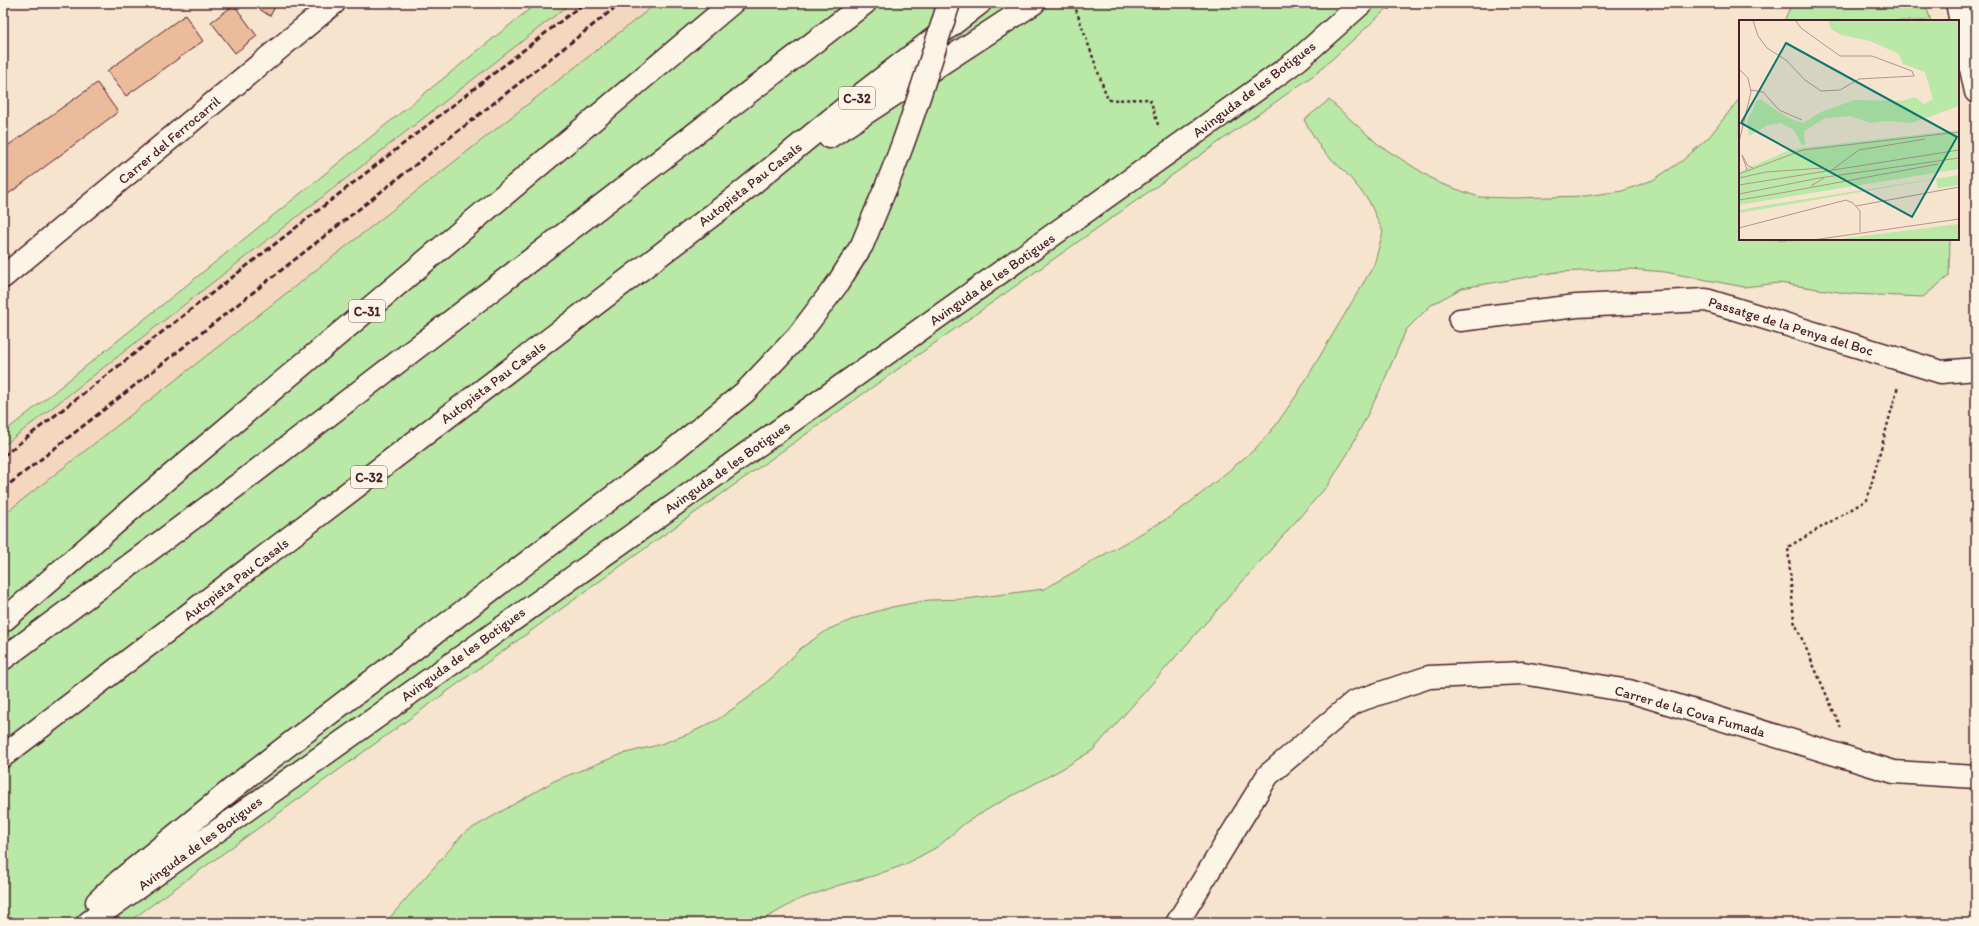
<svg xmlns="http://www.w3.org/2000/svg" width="1979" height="926" font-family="Itim,sans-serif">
	<rect width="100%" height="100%" fill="#f7e4cf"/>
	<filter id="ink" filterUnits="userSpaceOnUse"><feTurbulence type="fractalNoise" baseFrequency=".025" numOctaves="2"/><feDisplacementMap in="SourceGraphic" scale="8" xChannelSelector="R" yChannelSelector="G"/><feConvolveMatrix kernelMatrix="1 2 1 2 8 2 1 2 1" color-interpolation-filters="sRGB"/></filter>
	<g filter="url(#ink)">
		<path fill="#f3d8bf" d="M571,3H657L3,515V446Z"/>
		<path fill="#bae8a6" stroke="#828468" d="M537,3H571L3,446V433Z
			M657,3H1393L1318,72L665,534L127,923H3V515Z
			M1792,3H1925L1931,21H1784Z
			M1740,98V239H1950L1949,276L1923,297L1852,294L1779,283L1744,287L1665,272L1630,269L1557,272L1462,288L1431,305L1406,330L1380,390L1348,453L1328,485L1093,750L1062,769L995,805L965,823L939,846L904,865L873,876L836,886L798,900L757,923H385L464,833L554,781L622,754L658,745L688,734L717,720L748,698L776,674L801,648L829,629L861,616L892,607L929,600L966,599L1044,589L1170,517L1197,497L1255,449L1276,425L1298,393L1374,265L1383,232L1369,201L1348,175L1322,150L1304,120L1329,100L1379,145L1439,183L1479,197L1514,198L1585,196L1622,191L1653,180L1682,161L1709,137Z"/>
		<path fill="#ebbb9b" stroke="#4a1f2b" d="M250,3H277L270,16Z
			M234,5L257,36L235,53L211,22Z
			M185,15L203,41L126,96L107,71Z
			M97,83L118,112L3,198V149Z"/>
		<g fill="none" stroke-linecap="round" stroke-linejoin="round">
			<defs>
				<path id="minor" d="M1957,3L1976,92
					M3,277L334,3
					M1460,320L1577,306L1706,300L1941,372L1976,369
					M97,902L118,882L253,772L661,460L745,392L798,336L838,283L862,245L878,206
					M88,923L1266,83L1299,59L1362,3
					M1177,923L1268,775L1354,702L1429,677L1523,673L1629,691L1894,772L1976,777"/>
				<path id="highway" d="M829,137L1034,3
					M3,621L143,499L732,3
					M3,659L247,478L865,3
					M3,756L736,197L862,94L980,3"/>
			</defs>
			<use href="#minor" stroke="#4a1f2b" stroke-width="25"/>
			<use href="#highway" stroke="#4a1f2b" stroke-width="25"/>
			<path stroke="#4a1f2b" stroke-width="2.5" stroke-dasharray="3 3" stroke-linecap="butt" d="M1074,4L1108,100L1150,99L1159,128
				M1388,9L1393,3
				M1841,728L1794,621L1788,547L1867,500L1898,386"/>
			<use href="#minor" stroke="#fcf5e5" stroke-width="22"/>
			<use href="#highway" stroke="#fcf5e5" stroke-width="22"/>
			<path stroke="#4a1f2b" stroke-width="3" stroke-dasharray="6 3" stroke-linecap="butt" d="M3,456L584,3
				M3,489L621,3"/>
			<defs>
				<path id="minor-bridge" d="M878,206C907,140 927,72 949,3"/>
			</defs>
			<use href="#minor-bridge" stroke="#4a1f2b" stroke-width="25" stroke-linecap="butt"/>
			<use href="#minor-bridge" stroke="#fcf5e5" stroke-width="22"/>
		</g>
	</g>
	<g text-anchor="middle" stroke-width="3.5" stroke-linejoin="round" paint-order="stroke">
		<g fill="#fcf5e5" stroke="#7f5f63" stroke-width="1">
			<rect x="839" y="87" width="36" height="22" rx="3"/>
			<rect x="349" y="300" width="36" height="22" rx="3"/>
			<rect x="351" y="466" width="36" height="22" rx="3"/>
		</g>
		<g font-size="13" font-weight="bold" fill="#4a1f2b">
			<text x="857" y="103">C-32</text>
			<text x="367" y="316">C-31</text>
			<text x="369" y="482">C-32</text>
		</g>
		<g font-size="14" fill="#4a1f2b" stroke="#fcf5e5">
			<text transform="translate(1254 89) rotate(-37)" y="5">Avinguda de les Botigues</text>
			<text transform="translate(169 140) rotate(-40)" y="5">Carrer del Ferrocarril</text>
			<text transform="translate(750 184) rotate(-38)" y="5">Autopista Pau Casals</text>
			<text transform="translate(992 279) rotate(-35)" y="5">Avinguda de les Botigues</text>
			<text transform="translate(1791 326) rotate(17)" y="5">Passatge de la Penya del Boc</text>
			<text transform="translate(493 382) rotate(-37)" y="5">Autopista Pau Casals</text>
			<text transform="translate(727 467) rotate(-35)" y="5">Avinguda de les Botigues</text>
			<text transform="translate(236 579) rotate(-37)" y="5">Autopista Pau Casals</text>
			<text transform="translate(463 654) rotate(-36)" y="5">Avinguda de les Botigues</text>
			<text transform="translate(1690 711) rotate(16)" y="5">Carrer de la Cova Fumada</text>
			<text transform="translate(200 843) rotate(-36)" y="5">Avinguda de les Botigues</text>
		</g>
	</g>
	<g transform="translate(1739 20)">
		<rect width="220" height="220" fill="#f7e4cf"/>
		<path d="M89,0H220V86L173,103L146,101L132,103L111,96L86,98L65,111L66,125H63L55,110L42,103L29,105L10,116L8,102L18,80H22L49,98L64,103L82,92L115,80L163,81L176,77L185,84L194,79L186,52L164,44L160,34L131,21L102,15L92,9ZM220,110V149L0,185V152L46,132L63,128ZM220,155V165L199,168L197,159L0,193V190L34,184ZM220,204V220H99L108,218Z" fill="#bae8a6"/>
		<path fill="none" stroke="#b2958d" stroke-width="1" d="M14,0L19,16L28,28L47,40L66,60L82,71L101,70L120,59L175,56L173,51L133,36H101L62,8L56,0M0,49L9,58L12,72L0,122M12,70L24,72L40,90L63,100M8,150L3,135L9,146L14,148M93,150L120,130L186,119M0,154L64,130L220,112M0,158L27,152L83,148M0,165L220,130M72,166L85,158M42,173L199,144M0,174L80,158L220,138M0,180L42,173M117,186L220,167M0,208L107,180L114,183L121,191V212M74,220L220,199"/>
		<path fill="#0f766e" fill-opacity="0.15" stroke="#0f766e" stroke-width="2" d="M47,23L218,117L173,197L2,103Z"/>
		<rect width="220" height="220" fill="none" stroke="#4a1f2b" stroke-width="2"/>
	</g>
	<rect width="1979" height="926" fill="none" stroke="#fcf5e5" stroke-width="16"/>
	<rect x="8" y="8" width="1963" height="910" fill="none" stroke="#4a1f2b" stroke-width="1.5" filter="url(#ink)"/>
</svg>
